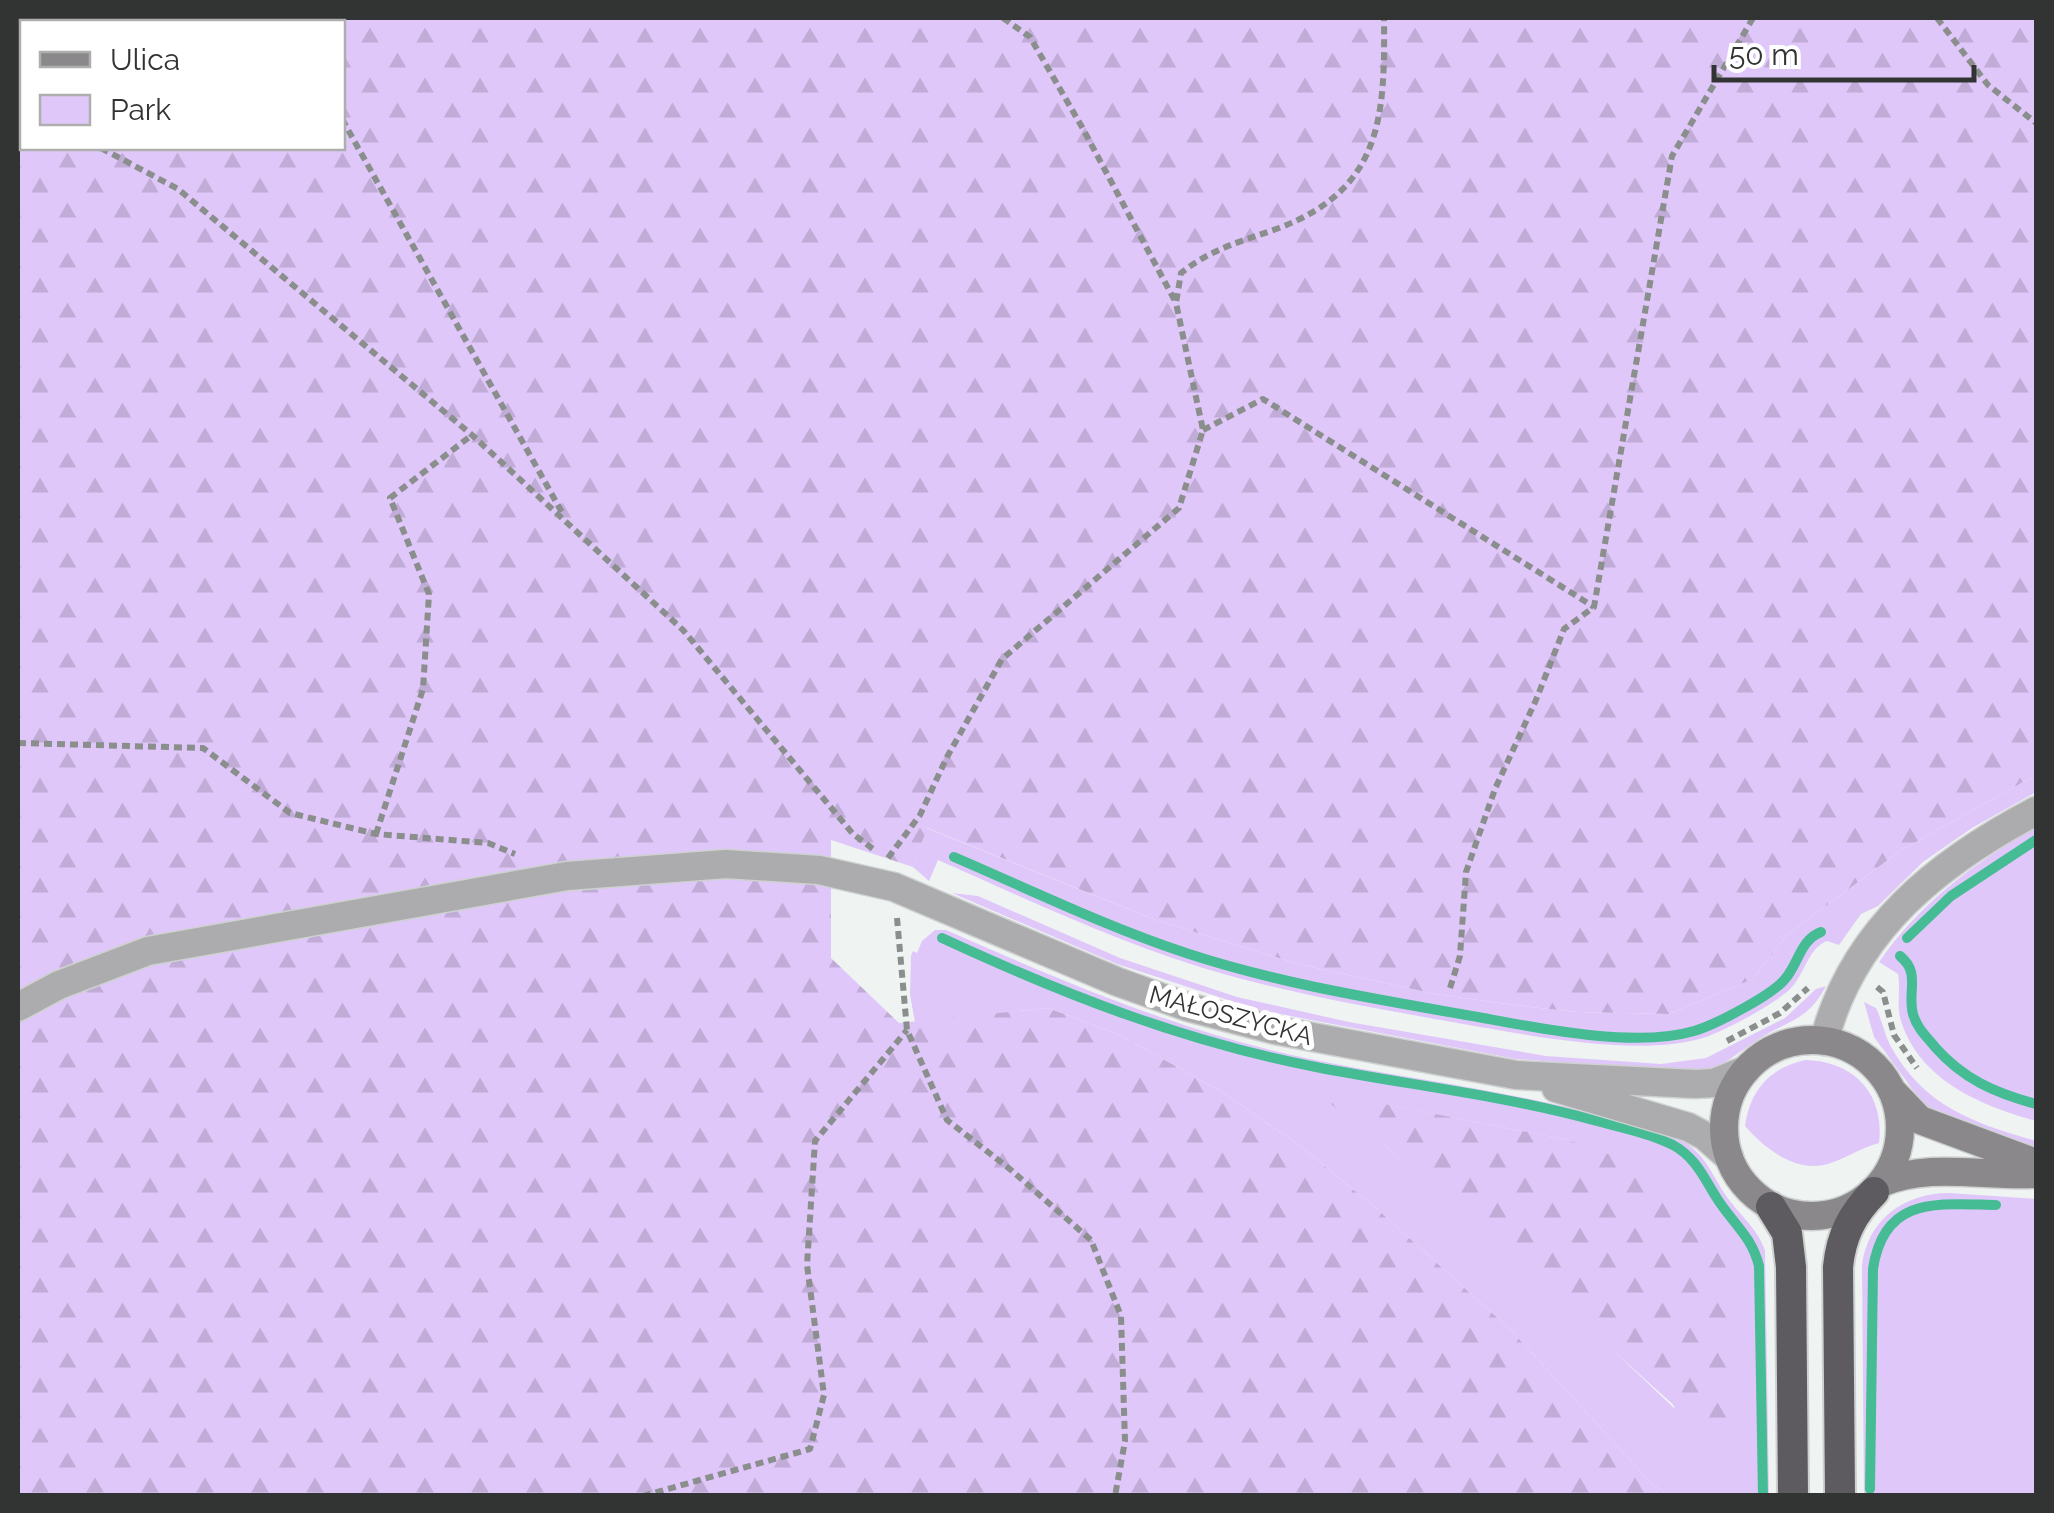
<svg xmlns="http://www.w3.org/2000/svg" width="2054" height="1513" font-family="Raleway,sans-serif">
	<defs>
		<pattern id="forest-firs" width="22" height="20" patternUnits="userSpaceOnUse" patternTransform="scale(2.5)"><rect width="22" height="20" fill="#e0c7fa"/><path d="M5 1l3.5 6h-7zM16 11l3.5 6h-7z" fill="#c1acd7"/></pattern>
	</defs>
	<rect width="100%" height="100%" fill="#eff4f2"/>
	<path fill="#e0c7fa" fill-rule="evenodd" d="M2036,775V792L1972,828L1923,862L1878,906L1861,914L1839,945L1827,941C1808,948 1805,974 1791,988C1777,1003 1726,1030 1706,1037C1646,1057 1543,1038 1480,1027C1396,1012 1310,998 1227,975C1127,947 1033,902 938,860L929,881L913,867L926,828L1156,920L1298,964L1435,994L1514,1005L1576,1012L1669,1014L1753,979L1787,935L1900,851Z
		M2036,827V1121C1982,1106 1920,1081 1901,1021C1896,1005 1901,990 1898,974L1879,962C1920,902 1975,863 2036,827Z
		M952,893L978,896L1120,958L1237,997L1349,1022L1546,1056L1661,1064L1706,1058L1785,1018L1816,989L1826,986C1808,1021 1788,1020 1759,1039C1737,1053 1723,1068 1696,1073L1516,1059L1259,1010L1117,964Z
		M935,930H946C1062,981 1176,1030 1301,1057C1405,1079 1511,1090 1613,1119C1636,1126 1663,1130 1684,1142C1708,1156 1714,1181 1730,1201C1743,1218 1757,1229 1765,1250L1769,1495H1669L1651,1483L1511,1330L1377,1209L1299,1145L1222,1092L1118,1034L1048,1008L915,1022L910,995L911,956L913,951L917,953L922,941ZM1316,1091L1568,1140L1675,1409L1561,1301L1390,1150Z
		M1864,1002L1876,1008C1882,1020 1884,1033 1890,1045C1924,1107 1974,1123 2036,1141V1148L1956,1126L1929,1112L1874,1037Z
		M1805,1060C1854,1061 1885,1094 1879,1143C1860,1148 1845,1159 1828,1164C1796,1173 1765,1149 1745,1126C1750,1091 1769,1068 1805,1060Z
		M1949,1193L2036,1199V1495H1864L1862,1266C1867,1220 1904,1193 1949,1193Z"/>
	<path fill="url(#forest-firs)" fill-rule="evenodd" d="M18,18H2036V775L1900,851L1787,935L1753,979L1669,1014L1576,1012L1514,1005L1435,994L1298,964L1156,920L927,828L913,867L831,840V958L899,1023L1048,1008L1118,1034L1222,1092L1299,1145L1377,1209L1511,1330L1651,1483L1669,1495H18ZM22,22H342V148H22Z
		M1313,1090L1568,1140L1668,1175L1731,1260L1727,1453L1390,1150Z"/>
	<g fill="none" stroke-linecap="round" stroke-linejoin="round">
		<path stroke="#45bc94" stroke-width="10" d="M954,857C1031,890 1107,927 1186,953C1283,985 1383,1000 1483,1018C1542,1029 1637,1048 1694,1031C1715,1025 1772,995 1785,979C1799,963 1800,940 1821,932
			M942,938C1063,994 1185,1042 1316,1067C1408,1085 1502,1095 1593,1120C1619,1127 1649,1133 1673,1145C1698,1159 1705,1181 1720,1203C1736,1226 1752,1238 1759,1266L1763,1496
			M1907,938L1951,896L2036,840
			M1900,956C1921,973 1907,991 1913,1014C1917,1028 1926,1036 1935,1047C1963,1079 1995,1093 2036,1104
			M1870,1489L1873,1269C1884,1195 1939,1204 1996,1205"/>
		<defs>
			<path id="minor" d="M18,1007L59,985L148,951L567,876L726,864L819,870L894,887L1118,982L1188,1007L1275,1030L1516,1075L1695,1084L1714,1083L1746,1070
				M1824,1041C1853,929 1939,862 2036,811
				M1556,1088L1688,1127L1705,1136L1729,1157"/>
			<path id="secondary" d="M1724 1128a88 88 0 1 1 176 0a88 88 0 1 1-176 0Z
				M1893,1092L1920,1120L2036,1163
				M1881,1183C1929,1162 1985,1177 2036,1174"/>
			<path id="motorway" d="M1771,1207L1787,1233L1791,1267L1793,1496
				M1840,1496L1838,1267C1841,1236 1852,1214 1874,1192"/>
		</defs>
		<use href="#minor" stroke="#cdd1d0" stroke-width="31"/>
		<use href="#secondary" stroke="#cdd1d0" stroke-width="31"/>
		<use href="#motorway" stroke="#cdd1d0" stroke-width="34"/>
		<path stroke="#8a8e8c" stroke-width="6" stroke-dasharray="8 5" stroke-linecap="butt" d="M286,18L289,22
			M1003,18L1030,37L1082,127L1175,301
			M1937,18L1988,85L2036,123
			M18,102L22,105
			M342,119L564,516
			M101,148L178,189L472,435L683,630L853,834L873,849
			M1203,430L1263,399L1594,607
			M18,743L203,748L290,813L376,834L488,843L515,854
			M376,834L423,689L429,594L390,498L472,435
			M888,858L920,815L947,757L1002,659L1179,508L1203,430L1176,303L1181,273C1212,248 1243,241 1279,228C1383,189 1385,114 1384,18
			M897,918L907,1030L947,1120L1011,1170L1091,1240L1121,1316L1125,1441L1115,1496
			M1877,987L1883,992L1894,1035L1917,1068
			M1450,988L1460,956L1466,872L1495,789L1536,700L1564,629L1594,607L1672,156L1753,18
			M1727,1041L1780,1013L1808,988
			M643,1496L810,1449L824,1395L807,1265L815,1141L907,1030"/>
		<use href="#minor" stroke="#acabad" stroke-width="28"/>
		<use href="#secondary" stroke="#8a888b" stroke-width="28"/>
		<use href="#motorway" stroke="#5d5b5f" stroke-width="30"/>
	</g>
	<g text-anchor="middle" stroke-width="10" stroke-linejoin="round" paint-order="stroke">
		<g font-size="25" fill="#323433" stroke="#fff">
			<text transform="translate(1231 1015) rotate(15)" y="9">MAŁOSZYCKA</text>
		</g>
	</g>
	<rect width="2054" height="1513" fill="none" stroke="#323433" stroke-width="40"/>
	<rect x="20" y="20" width="325" height="130" fill="#ffffff" stroke="#adaead" stroke-width="2.5"/>
	<rect x="40" y="52" width="50" height="15" fill="#8a888b" stroke="#adaead" stroke-width="2.5"/>
	<text x="110" y="70" font-size="30" fill="#323433">Ulica</text>
	<rect x="40" y="95" width="50" height="30" fill="#e0c7fa" stroke="#adaead" stroke-width="2.5"/>
	<text x="110" y="120" font-size="30" fill="#323433">Park</text>
	<path d="M1714 65v15h260v-15" fill="none" stroke="#323433" stroke-width="5"/>
	<text x="1729" y="65" font-size="30" fill="#323433" stroke="#ffffff" stroke-width="8" paint-order="stroke">50 m</text>
</svg>
